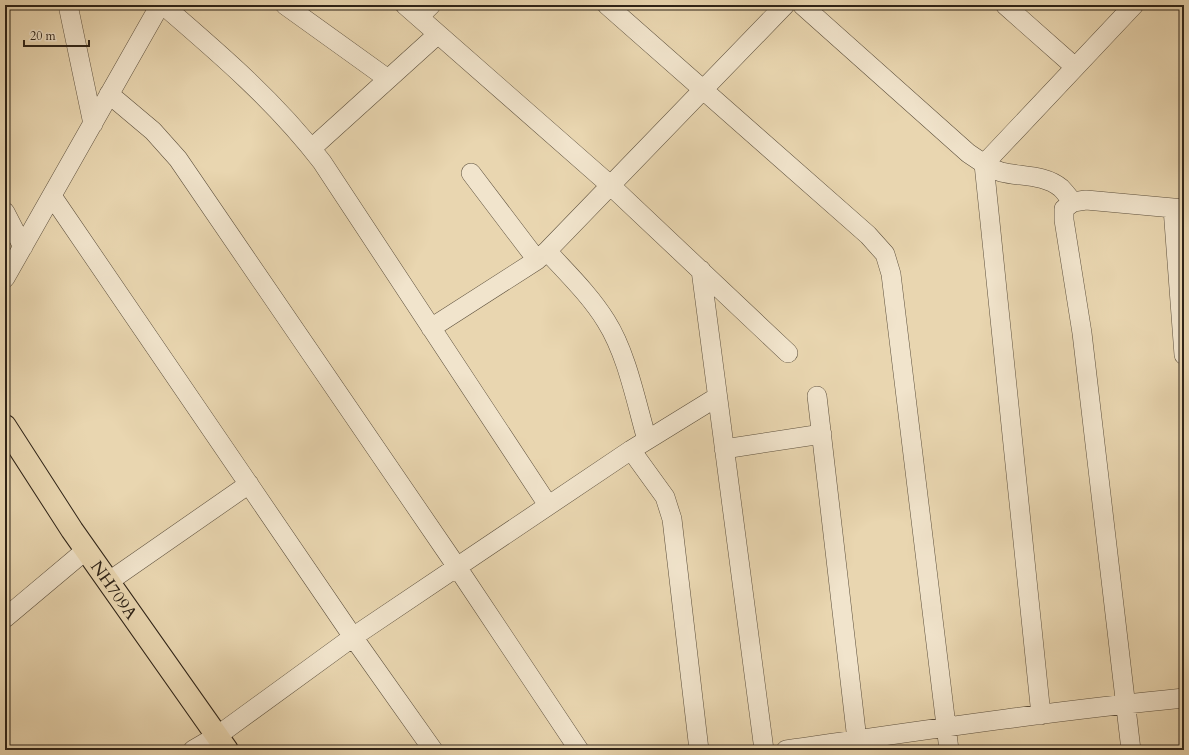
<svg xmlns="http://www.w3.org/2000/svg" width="1189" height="755" font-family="Cardo,serif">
	<rect width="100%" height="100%" fill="#e9d6b0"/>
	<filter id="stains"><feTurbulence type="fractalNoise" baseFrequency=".005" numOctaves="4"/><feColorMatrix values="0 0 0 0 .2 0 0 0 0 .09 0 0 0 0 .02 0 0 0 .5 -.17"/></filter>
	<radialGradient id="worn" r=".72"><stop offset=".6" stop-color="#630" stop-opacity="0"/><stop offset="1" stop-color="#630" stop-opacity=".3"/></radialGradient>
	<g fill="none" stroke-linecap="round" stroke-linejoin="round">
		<defs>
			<path id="street" d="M68,5L93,124
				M163,5C220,54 276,102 322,162L548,505
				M285,5L388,79
				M405,5L610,185L788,353
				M607,5L868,235L885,254L891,274L949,750
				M802,5L968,153C978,160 989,168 1001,172C1021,177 1044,174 1061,188C1065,192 1069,198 1073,202
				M1005,5L1075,67
				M419,17L431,5
				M109,94L153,131L178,159L457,567L579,750
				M312,148L438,34
				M471,173L537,260
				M52,196L353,637L433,750
				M1173,208L1184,355
				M5,212L23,247
				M547,251C567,273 590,295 606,321C627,354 636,402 647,440
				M701,270L764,750
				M5,278L160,5
				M431,328L537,260L547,251L785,5
				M817,396L857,740
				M724,449L822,434
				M631,450L665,497L672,519L699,750
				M108,582L249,484
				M5,618L86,550
				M1041,715L984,164L1134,5
				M193,750L217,736L353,637L631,450L717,397
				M786,750C918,731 1051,711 1184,698
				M1131,750L1082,333L1064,220V209L1073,202L1086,200L1184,209"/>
			<g id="highway">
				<path id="s1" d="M5,426L72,530L227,750"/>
			</g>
		</defs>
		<use href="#street" stroke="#5d503d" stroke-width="20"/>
		<use href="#highway" stroke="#2e2317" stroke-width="24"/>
		<use href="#street" stroke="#f1e4cc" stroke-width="19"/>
		<use href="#highway" stroke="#e9d6b0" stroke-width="22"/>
	</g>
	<g text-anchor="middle" stroke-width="4" stroke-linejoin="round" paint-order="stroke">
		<g font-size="17" fill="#2e2317" stroke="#f1e4cc">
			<text dy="6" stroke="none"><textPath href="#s1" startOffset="197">NH709A</textPath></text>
		</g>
	</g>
	<rect width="1189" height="755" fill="none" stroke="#e9d6b0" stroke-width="20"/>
	<rect x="6" y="6" width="1177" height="743" fill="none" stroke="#2e2317" stroke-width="2"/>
	<rect x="10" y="10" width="1169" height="735" fill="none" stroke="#2e2317"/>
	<path d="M24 40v6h65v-6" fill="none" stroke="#2e2317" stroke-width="2"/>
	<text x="30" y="40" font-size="12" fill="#2e2317" stroke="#f1e4cc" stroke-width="3" paint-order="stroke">20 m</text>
	<rect width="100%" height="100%" filter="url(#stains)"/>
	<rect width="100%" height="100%" fill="url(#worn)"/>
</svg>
